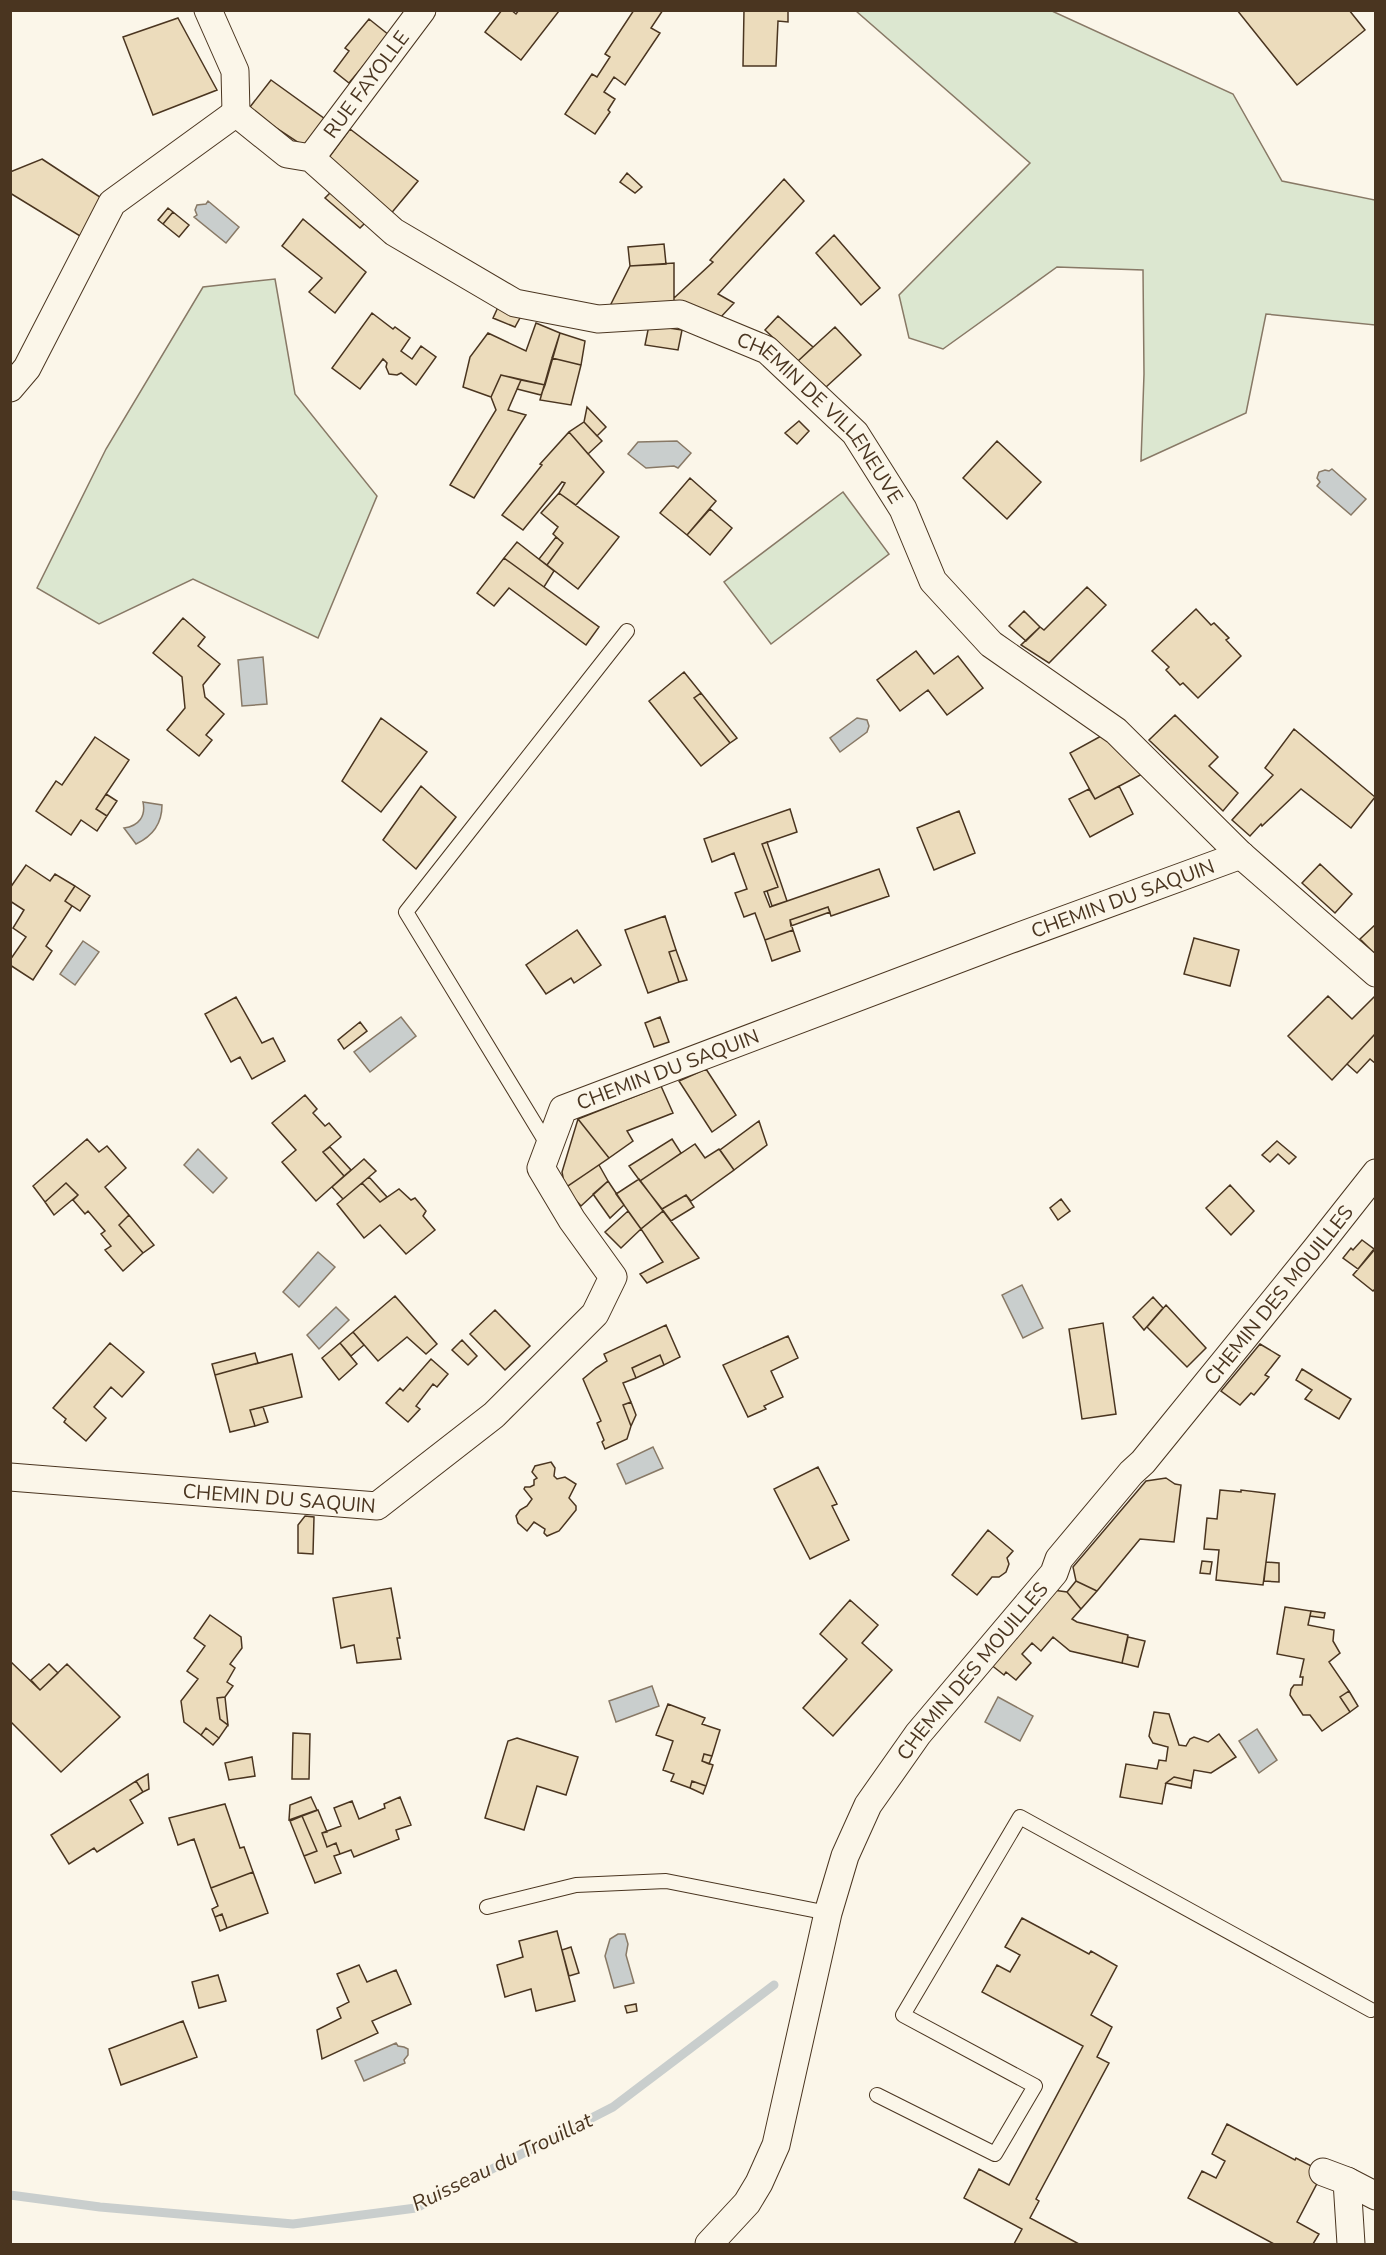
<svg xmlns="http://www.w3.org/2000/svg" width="1386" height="2255" font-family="'Nunito Sans',sans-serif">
	<rect width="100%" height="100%" fill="#fbf6e9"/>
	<path fill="#dce7d0" stroke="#887966" stroke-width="1.5" d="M856,11H1052L1233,94L1282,181L1375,200V325L1266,314L1246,413L1141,461L1144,374L1143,270L1057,267L943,349L909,338L899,295L1030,163Z
		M275,279L295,394L377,496L318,638L193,579L99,624L37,588L106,449L203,287Z
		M843,492L889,554L771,644L724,582Z"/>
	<path fill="#c9cecd" stroke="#887966" stroke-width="1.5" d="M208,201L239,227L226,243L194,217L197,215L195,210L197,205L206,204Z
		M677,441L691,453L678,468L674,466L646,468L628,454L638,442Z
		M1332,469L1366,499L1351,515L1317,486L1320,482L1317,478L1319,472L1325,470L1329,471Z
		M263,657L267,704L242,706L238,660Z
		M857,718L867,720L869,726L867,732L840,752L830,738Z
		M143,802L162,805C162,824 153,836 136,844L124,828C139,826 146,816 143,802Z
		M83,941L99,952L75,985L60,974Z
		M401,1017L416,1036L370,1072L354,1052Z
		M198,1149L227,1178L213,1193L184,1165Z
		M318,1252L335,1267L299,1307L283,1292Z
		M1022,1285L1043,1328L1023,1338L1002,1295Z
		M336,1307L349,1320L319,1349L307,1335Z
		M653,1447L663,1468L626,1484L617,1464Z
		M652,1686L659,1706L616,1722L609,1701Z
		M998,1697L1033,1716L1020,1741L985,1722Z
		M1257,1729L1277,1760L1259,1773L1239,1741Z
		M618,1934H625L628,1944L626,1955L634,1983L614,1988L605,1956L610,1939Z
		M396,2043L398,2046L404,2047L408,2049V2055L404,2060L405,2063L364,2081L355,2061Z"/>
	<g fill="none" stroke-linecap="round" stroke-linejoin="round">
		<path stroke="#c9cecd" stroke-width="9" d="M10,2195L100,2207L293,2224L416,2208L613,2107L774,1985"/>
	</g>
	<path fill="#ecdcbc" stroke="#4a3520" stroke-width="1.5" d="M502,10H511L516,14L519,10L559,11L521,60L485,32Z
		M634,10H663L651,28L660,33L625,85L614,77L604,92L615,99L608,110L610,112L595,134L565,114L592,74L597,77L610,57L605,54Z
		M744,10H788V22L778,21L776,66H743Z
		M1237,10H1349L1365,30L1297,85Z
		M178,18L217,90L153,115L123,37Z
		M369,19L389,35L349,83L334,71L349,51L345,48Z
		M271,80L325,119L305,147L261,118L250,107Z
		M350,129L418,181L389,216L327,160Z
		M42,159L103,199L80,236L10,193V172Z
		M627,173L642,187L635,193L620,182Z
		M784,179L804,201L718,294L734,303L720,318L674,302V298L713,262L710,260Z
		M333,190L368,220L360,228L325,198Z
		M168,208L173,212L163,224L158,220Z
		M173,212L189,225L179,237L163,224Z
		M303,219L366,272L335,313L309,292L322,278L282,246Z
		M834,235L880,288L861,305L816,253Z
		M664,244L666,264L630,266L628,247Z
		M674,263V302L610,306L630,266Z
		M499,305L521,316L515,327L493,318Z
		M372,313L393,329L395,327L410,338L401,351L412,359L421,346L436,357L416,385L401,373L397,375L389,374L386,367L387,363L383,359L360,389L332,368Z
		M778,316L813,347L798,361L765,330Z
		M536,323L560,333L545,385L501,375L491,397L463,387L470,357L488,333L526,351Z
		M649,325L682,330L678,350L645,345Z
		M835,327L861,355L826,387L798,361Z
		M560,333L585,341L581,365L552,358Z
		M552,358L581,365L571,405L540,400Z
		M501,375L521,380L508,410L526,415L474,498L450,485L496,410L491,397Z
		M521,380L545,385L541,395L517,389Z
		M587,407L606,427L597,436L584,422Z
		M799,421L809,431L797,444L785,433Z
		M584,422L602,441L588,454L569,432Z
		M569,432L604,472L576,505L559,493L565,483L562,482L523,530L502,515L542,465L540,464Z
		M997,441L1041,482L1007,519L963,478Z
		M690,478L716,501L687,535L660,513Z
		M559,493L619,537L578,589L547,565L563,543L553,534L558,527L541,513Z
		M710,509L732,528L710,555L687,535Z
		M556,537L563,543L547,565L539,559Z
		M517,542L554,571L544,587L504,558Z
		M504,558L599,627L586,645L509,588L494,606L477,593Z
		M1087,587L1106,605L1049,663L1021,645L1040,627L1044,630Z
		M1196,609L1211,625L1214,623L1229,638L1226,640L1241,656L1198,698L1183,683L1180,685L1166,670L1169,667L1152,651Z
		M1024,611L1040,627L1026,641L1009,626Z
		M183,618L205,637L198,646L220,664L203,685L205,697L224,714L206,735L212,740L199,756L167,730L185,708L182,677L153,653Z
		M916,651L934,674L958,656L983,688L947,715L928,690L900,711L877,680Z
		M684,672L701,693L694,698L730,743L701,766L649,701Z
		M701,693L737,738L730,743L694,698Z
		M1175,715L1218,757L1209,766L1238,793L1223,811L1149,740Z
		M381,718L427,752L381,812L342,781Z
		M1294,729L1375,797L1351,828L1301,789L1262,826L1261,824L1250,836L1232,820L1273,775L1265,768Z
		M1103,735L1144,773L1095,799L1070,753Z
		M95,737L129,760L96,809L107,816L97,831L81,820L71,835L36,811L56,781L62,785Z
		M421,786L456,817L416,869L383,840Z
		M1119,786L1133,814L1090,837L1069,799L1089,789L1095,799Z
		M106,794L117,801L107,816L96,809Z
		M790,809L797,832L762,844L778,887L764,892L770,907L879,869L889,896L831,916L828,907L790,920L793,930L765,940L755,913L744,917L735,893L747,889L734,853L712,862L704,839Z
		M959,811L975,853L934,870L917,828Z
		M767,842L787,901L772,906L767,891L778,887L762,844Z
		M1320,864L1352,894L1335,913L1302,883Z
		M26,865L50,881L55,874L75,886L65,901L72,906L46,946L52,951L33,980L10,965V960L26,937L13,928L24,910L10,901V888Z
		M75,886L90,896L80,911L65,901Z
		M828,907L830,912L791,926L790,920Z
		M665,916L676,950L669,952L679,982L648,993L625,930Z
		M1376,924V955L1360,939Z
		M577,930L601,965L574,983L571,978L546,994L526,965Z
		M793,930L800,951L772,961L765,940Z
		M1194,938L1239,950L1230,986L1184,974Z
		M676,950L687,980L679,982L669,952Z
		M1376,995V1033L1332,1080L1288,1036L1328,996L1352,1019Z
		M236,997L262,1043L273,1038L285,1061L252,1079L240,1057L231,1062L205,1014Z
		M660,1017L669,1042L654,1047L645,1023Z
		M360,1022L367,1031L344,1049L338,1040Z
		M1376,1033V1064L1370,1059L1357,1073L1347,1064Z
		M706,1069L736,1115L712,1132L679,1081Z
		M661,1086L673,1113L627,1131L633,1141L609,1158L578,1119Z
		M305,1095L317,1109L313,1113L325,1126L329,1123L341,1137L323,1152L344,1176L316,1201L282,1162L296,1150L272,1123Z
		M578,1119L609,1158L565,1188L562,1172Z
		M759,1121L767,1145L734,1170L720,1150Z
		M87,1139L99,1152L107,1146L126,1168L105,1187L129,1215L119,1225L143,1253L123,1271L105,1250L111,1246L101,1234L105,1231L88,1211L85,1214L73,1200L78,1195L66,1183L45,1202L33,1186Z
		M672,1139L681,1153L640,1181L629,1166Z
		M1277,1141L1296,1157L1289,1164L1278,1154L1270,1162L1262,1155Z
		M695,1144L705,1158L719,1149L734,1170L691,1201L686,1195L662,1209L640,1181Z
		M330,1147L351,1170L344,1176L323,1152Z
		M364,1159L376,1171L343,1199L332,1187Z
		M599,1165L608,1181L581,1206L565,1188Z
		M369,1177L387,1197L380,1202L362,1183Z
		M639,1179L663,1211L641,1229L616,1194Z
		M608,1181L624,1205L610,1218L593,1194Z
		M66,1183L78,1195L54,1215L45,1202Z
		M362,1183L380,1202L399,1189L411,1200L415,1198L426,1211L423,1216L435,1230L406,1254L380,1225L364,1238L337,1204Z
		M1230,1185L1254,1211L1231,1235L1206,1208Z
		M686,1195L694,1207L671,1221L662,1209Z
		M1061,1199L1070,1211L1058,1220L1050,1208Z
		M628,1211L641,1229L621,1248L605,1232Z
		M663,1211L699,1258L647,1283L640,1274L663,1262L641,1229Z
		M129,1215L154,1245L143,1253L119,1225Z
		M1362,1240L1374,1249L1358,1269L1343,1258L1351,1248L1353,1250Z
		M1376,1248V1288L1373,1291L1353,1275Z
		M395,1296L437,1344L426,1354L407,1337L378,1361L353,1332Z
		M1153,1297L1163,1308L1144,1330L1133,1317Z
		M1166,1305L1206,1348L1187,1367L1147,1327Z
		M495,1310L530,1346L505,1370L470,1334Z
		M1103,1323L1116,1414L1082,1419L1069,1329Z
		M666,1325L680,1357L664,1365L660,1355L632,1368L636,1378L623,1383L631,1402L623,1405L631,1426L627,1439L605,1449L602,1442L604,1440L597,1423L601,1421L583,1379L596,1368L607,1361L604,1354Z
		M353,1332L364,1345L351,1356L340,1343Z
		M788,1336L798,1358L771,1371L783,1397L764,1406L766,1409L748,1417L723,1365Z
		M462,1340L477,1356L468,1365L452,1350Z
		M110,1343L144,1372L122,1397L111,1387L94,1407L106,1418L86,1441L64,1422L66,1419L53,1408Z
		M340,1343L357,1364L339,1380L322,1358Z
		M1260,1344L1280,1356L1265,1375L1269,1377L1254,1395L1251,1393L1240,1405L1221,1391Z
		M255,1353L258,1363L215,1375L212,1364Z
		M292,1354L302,1397L250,1410L255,1426L230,1432L215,1375Z
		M660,1355L664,1365L636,1378L632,1368Z
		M431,1359L448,1374L437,1387L433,1384L416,1406L420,1409L408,1422L386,1403L400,1388L403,1391Z
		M1302,1369L1351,1399L1339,1419L1305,1399L1312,1390L1296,1380Z
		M631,1402L636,1415L631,1426L623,1405Z
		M263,1407L268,1422L255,1426L250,1410Z
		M551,1462L555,1468L554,1476L557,1479L565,1477L576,1484L569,1498L576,1506V1510L559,1531L547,1536L544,1533L545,1529L534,1522L527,1531L518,1523L516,1516L520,1510L527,1506L532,1499L524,1489L525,1487H530L534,1485V1480L537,1478L532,1472L535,1466Z
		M818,1467L837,1504L832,1506L849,1540L810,1559L774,1489Z
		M1166,1478L1175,1484L1181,1485L1174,1542L1140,1539L1097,1591L1076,1581L1073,1567L1146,1481Z
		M1220,1490L1241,1492V1490L1275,1494L1263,1585L1216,1580L1219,1550L1204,1549L1207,1518L1217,1519Z
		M305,1516L314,1517L313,1554L298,1553V1525Z
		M988,1530L1013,1551L1007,1558L1009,1564L1006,1572L999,1577H992L977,1595L952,1575Z
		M1202,1561L1212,1562L1210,1574L1200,1573Z
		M1266,1562L1279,1563V1582L1264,1581Z
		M1076,1581L1097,1591L1081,1609L1067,1592Z
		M391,1588L400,1638H397L401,1659L357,1663L354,1645L341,1648L333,1598Z
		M1053,1590L1067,1592L1081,1609L1072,1619L1077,1622L1128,1635L1122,1663L1070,1651L1053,1637L1041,1651L1032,1643L1022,1654L1031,1663L1016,1680L1006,1672L1004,1675L990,1664Z
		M850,1600L878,1625L862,1643L892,1670L833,1736L803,1708L847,1659L820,1634Z
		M1285,1607L1311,1611L1308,1625L1334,1630L1333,1641L1340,1653L1329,1662L1349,1691L1340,1697L1350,1712L1322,1731L1310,1715H1303L1290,1695L1291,1689L1294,1685H1302L1303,1677H1300L1304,1659L1277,1654Z
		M1311,1611L1325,1613L1324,1618L1310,1616Z
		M210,1615L241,1637L242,1648L230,1664L235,1668L227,1682L233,1686L225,1697L217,1698L220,1719L228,1725L219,1738L206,1728L201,1735L184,1722L181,1701L198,1679L187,1671L205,1646L194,1638Z
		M1128,1637L1145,1641L1138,1667L1122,1663Z
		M10,1661L40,1690L67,1664L120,1717L61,1772L10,1721Z
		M49,1664L58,1673L40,1690L31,1680Z
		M1349,1691L1358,1706L1350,1712L1340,1697Z
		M225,1697L228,1725L220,1719L217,1698Z
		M668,1704L705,1718L702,1724L720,1730L712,1756L704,1754L702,1761L713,1765L706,1786L692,1781L690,1788L671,1781L674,1774L663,1770L673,1741L656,1735Z
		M1154,1712L1169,1714L1179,1745L1186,1746L1190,1739L1194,1737L1208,1742L1219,1734L1236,1757L1211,1773L1194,1770L1192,1781L1174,1777L1166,1783L1162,1804L1120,1797L1126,1764L1157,1769L1159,1760L1166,1761L1168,1747L1153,1743L1149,1736Z
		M206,1728L219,1738L213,1745L201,1735Z
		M293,1733L310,1734L309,1779H292Z
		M517,1738L578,1757L566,1795L537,1786L524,1830L485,1818L508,1741Z
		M704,1754L712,1756L709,1764L702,1761Z
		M252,1757L255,1776L229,1780L225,1763Z
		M148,1774L149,1789L143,1792L136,1781Z
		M1174,1777L1192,1781L1191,1788L1166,1783Z
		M136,1781L143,1792L130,1800L143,1823L97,1852L94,1848L69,1864L51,1835Z
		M692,1781L706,1786L703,1794L690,1788Z
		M311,1797L317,1810L289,1820L290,1805Z
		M400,1797L411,1825L396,1830L399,1839L354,1857L351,1850L340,1854L336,1843L327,1847L322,1833L341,1826L334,1808L352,1801L359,1819L385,1808L384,1804Z
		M225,1804L240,1848L244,1847L253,1872L211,1888L194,1839L178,1845L169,1818Z
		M318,1810L327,1832L322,1833L327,1847L336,1843L340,1854L334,1856L341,1873L315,1883L304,1856L317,1851L302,1816Z
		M302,1816L317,1851L304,1856L290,1821Z
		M253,1872L268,1913L227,1928L222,1914L215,1917L212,1909L218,1906L211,1888Z
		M222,1914L227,1928L220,1931L215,1917Z
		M1022,1918L1089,1954L1091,1951L1117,1966L1091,2015L1112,2027L1097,2057L1109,2063L1036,2199L1039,2201L1030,2218L1079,2244H1014L1022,2229L964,2198L979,2169L1009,2185L1083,2046L982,1992L997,1965L1010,1972L1020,1955L1005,1947Z
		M557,1931L575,2001L536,2011L531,1989L505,1997L497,1965L523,1957L519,1941Z
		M571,1947L579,1973L569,1976L562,1950Z
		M359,1965L367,1982L396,1970L411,2004L372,2021L378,2033L322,2059L317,2030L341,2018L337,2008L349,2002L337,1974Z
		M218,1975L226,2001L199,2008L192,1982Z
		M636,2004L637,2011L627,2013L625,2006Z
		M183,2021L197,2057L121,2085L109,2049Z
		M1227,2124L1295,2160L1296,2158L1323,2172L1297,2222L1319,2234L1313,2244H1274L1188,2198L1202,2171L1216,2178L1225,2161L1212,2154Z"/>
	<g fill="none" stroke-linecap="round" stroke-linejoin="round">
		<defs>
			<path id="lane" d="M549,1147L406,912L627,631
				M487,1907L576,1885L666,1881L828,1913
				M877,2095L995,2154L1035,2086L903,2015L1020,1817L1371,2010"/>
			<g id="street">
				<path id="s1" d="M208,10L235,71L236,113L287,154L311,158L394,232L515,303L598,319L680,314L767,350L855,433L903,509L933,581L991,644L1116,731L1241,855L1376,973"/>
				<path id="s2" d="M311,158L422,10"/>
				<path d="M10,388L27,368L112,203L236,113"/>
				<path id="s3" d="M10,1477L377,1506L494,1415L595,1314L613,1277L572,1220L541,1168L563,1109L1009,940L1241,855"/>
				<path d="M1323,2172L1347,2181L1351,2244"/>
				<path d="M1347,2181L1376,2196"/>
				<path id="s4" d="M709,2244L747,2203L759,2183L776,2145L828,1913L845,1856L868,1805L918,1734L1054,1573L1059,1559L1131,1473L1143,1462L1316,1249L1376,1173"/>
			</g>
		</defs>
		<use href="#lane" stroke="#4a3520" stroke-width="16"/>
		<use href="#street" stroke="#4a3520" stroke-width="29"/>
		<use href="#lane" stroke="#fbf6e9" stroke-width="14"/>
		<use href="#street" stroke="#fbf6e9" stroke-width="27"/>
	</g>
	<g text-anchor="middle" stroke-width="4.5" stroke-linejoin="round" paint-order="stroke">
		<g font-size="20" fill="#4a3520" stroke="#fbf6e9">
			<text dy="7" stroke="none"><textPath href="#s2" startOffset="92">RUE FAYOLLE</textPath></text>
			<text dy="7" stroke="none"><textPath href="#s1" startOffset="796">CHEMIN DE VILLENEUVE</textPath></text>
			<text dy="7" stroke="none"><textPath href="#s3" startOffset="1492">CHEMIN DU SAQUIN</textPath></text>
			<text dy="7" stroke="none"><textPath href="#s3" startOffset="1006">CHEMIN DU SAQUIN</textPath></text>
			<text dy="7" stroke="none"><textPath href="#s4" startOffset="1130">CHEMIN DES MOUILLES</textPath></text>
			<text dy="7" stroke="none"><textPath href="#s3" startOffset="270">CHEMIN DU SAQUIN</textPath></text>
			<text dy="7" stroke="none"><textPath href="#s4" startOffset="644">CHEMIN DES MOUILLES</textPath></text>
		</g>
		<g font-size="21" font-style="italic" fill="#4a3520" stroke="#fbf6e9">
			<text transform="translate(502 2162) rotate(-26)" y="7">Ruisseau du Trouillat</text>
		</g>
	</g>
	<rect width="1386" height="2255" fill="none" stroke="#4a3520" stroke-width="24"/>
</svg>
